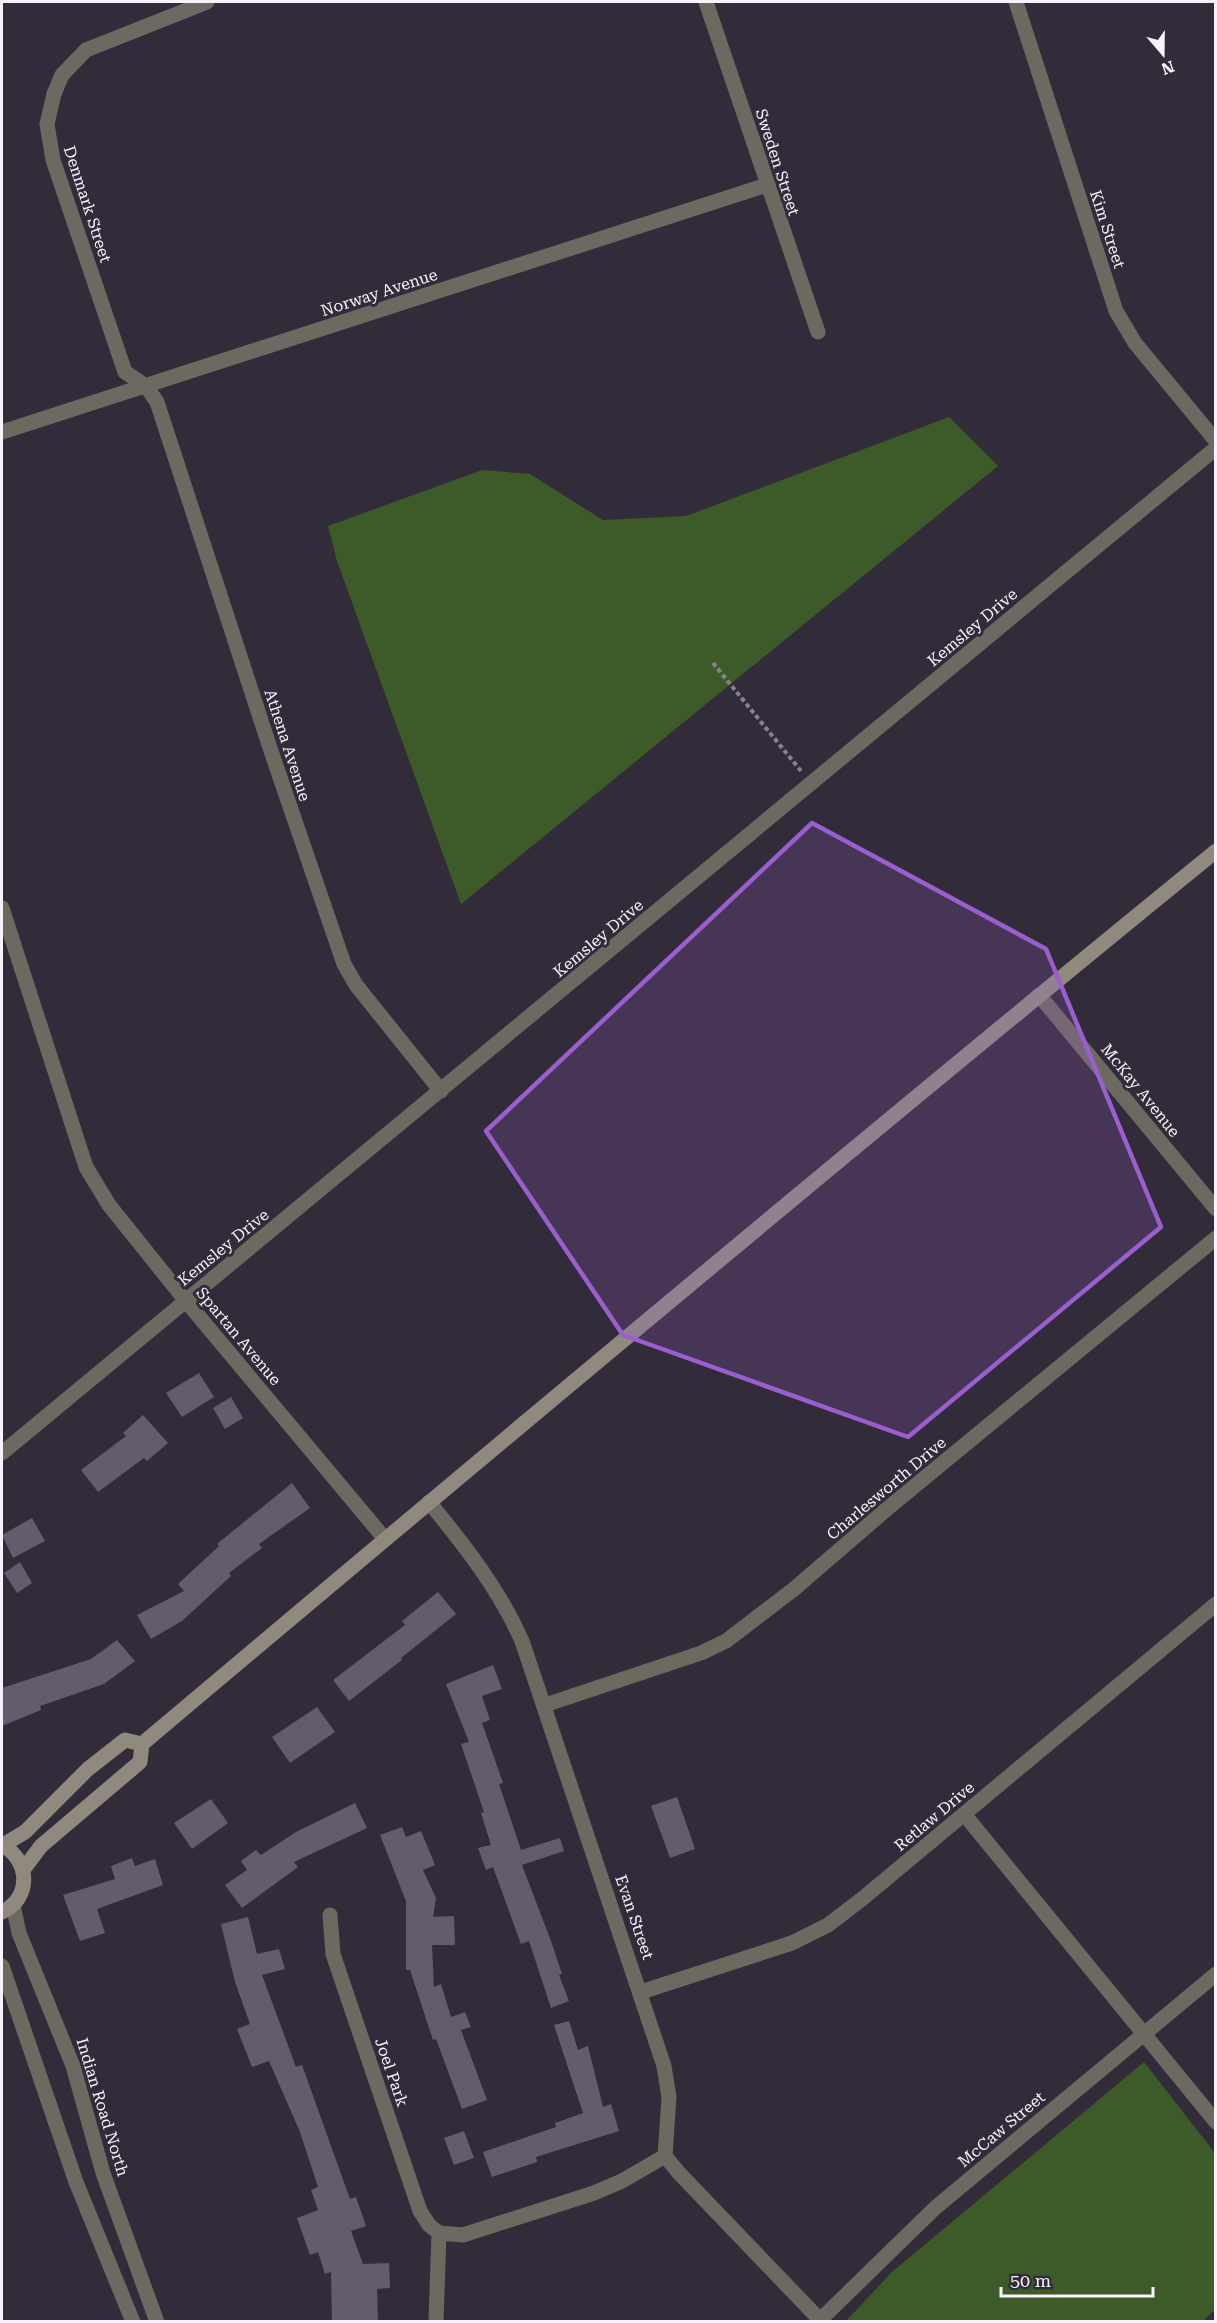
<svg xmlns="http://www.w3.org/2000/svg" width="1217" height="2323" font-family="'Roboto Serif',serif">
	<rect width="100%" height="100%" fill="#322b39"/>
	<path fill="#3d5b29" d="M949,417L998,466L461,904L337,561L328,526L482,470L530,474L603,520L686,516Z
		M1144,2062L1215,2153V2310L1203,2321H846L892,2272Z"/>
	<path fill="#645c6c" d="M199,1373L214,1397L182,1417L166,1393Z
		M231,1397L243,1418L225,1429L213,1408Z
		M143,1415L168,1443L147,1461L144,1458L98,1492L81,1470L126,1436L123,1433Z
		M292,1483L310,1508L259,1544L262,1548L229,1573L231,1576L182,1621L151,1639L137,1615L184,1591L178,1584L219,1546L217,1544Z
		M32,1518L45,1541L13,1558L2,1535Z
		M20,1562L32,1583L17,1593L4,1573Z
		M438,1592L456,1614L401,1658L402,1660L349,1701L333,1680L405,1625L402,1621Z
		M117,1640L135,1661L104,1684L40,1706L41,1710L2,1726V1688L91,1659Z
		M493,1665L502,1689L482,1696L490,1720L482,1723L503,1783L499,1784L521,1850L560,1838L564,1851L522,1865L551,1941L562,1974L559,1975L569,2001L551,2008L529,1941L521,1944L493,1867L486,1870L478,1848L491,1845L481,1813L484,1812L461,1744L469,1742L446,1684Z
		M317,1707L335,1732L290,1763L272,1737Z
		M677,1797L695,1849L670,1858L651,1806Z
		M211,1799L228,1823L192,1849L174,1823Z
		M355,1803L367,1828L294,1862L298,1867L242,1908L225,1885L247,1870L241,1861L256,1850L261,1855L296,1832Z
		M402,1827L406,1837L421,1831L435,1865L423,1870L436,1898L433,1917L454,1916L455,1945H432L434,1987L441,1984L451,2017L465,2012L471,2027L461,2030L487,2100L462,2109L436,2039L433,2040L410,1970H406V1901L380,1835Z
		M132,1858L135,1866L155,1859L163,1885L97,1909L105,1933L80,1941L63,1895L115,1879L111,1866Z
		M248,1917L257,1954L279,1949L285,1969L262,1975L296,2067L302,2065L350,2199L356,2197L366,2226L351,2231L363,2264L389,2263L390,2288L377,2289L378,2322H332L331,2272L325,2274L318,2252L310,2255L297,2218L318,2210L311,2190L318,2187L300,2132L269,2061L252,2067L237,2029L250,2024L235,1982L221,1924Z
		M569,2021L578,2050L588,2046L603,2107L611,2104L619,2131L536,2157L537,2162L492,2177L483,2152L556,2127L555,2123L583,2113L554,2025Z
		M464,2131L474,2158L454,2165L444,2138Z"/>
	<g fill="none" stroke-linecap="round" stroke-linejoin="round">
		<path stroke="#88828e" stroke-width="4" stroke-dasharray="4.5 3" stroke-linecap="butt" d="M713,663L801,771"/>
		<path stroke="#6c6961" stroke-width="15" d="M207,2L86,50L62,75L54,94L47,124L53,160L125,372L146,386L157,402L271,751L344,964L356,985L441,1091
			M706,2L818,332
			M1016,2L1116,311L1135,343L1216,441
			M2,432L767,185
			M2,908L86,1167L109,1205L186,1301L385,1539
			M1039,995L1216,1209
			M2,1453L1216,448
			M429,1502C465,1546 499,1589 522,1641L664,2066L669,2097L665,2156L679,2173L820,2320
			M545,1705L701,1653L726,1641L794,1589L888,1508L1216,1238
			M964,1814L1216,2122
			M330,1915L333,1954L420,2211L429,2225L439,2233L463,2235L594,2193L622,2181L665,2156
			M641,1992L792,1943L828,1925L862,1899L1216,1604
			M436,2321L439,2233
			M818,2322L935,2208L1216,1974"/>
		<path stroke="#6c6961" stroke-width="15" d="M13,1905L19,1933L73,2066L103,2173L157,2322
			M2,1966L76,2182L133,2322"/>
		<path stroke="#8f897e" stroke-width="15" d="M2,1845C30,1860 32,1898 2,1912
			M3,1845L25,1832L88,1769L125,1740L142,1744
			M23,1870L41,1846L140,1762L142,1744C498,1444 855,1145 1216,851"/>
	</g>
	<path fill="#9a5ece" fill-opacity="0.2" stroke="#9a5ece" stroke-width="4.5" stroke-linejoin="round" d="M812,823L1046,949L1161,1227L908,1437L623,1335L486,1131Z"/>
	<g text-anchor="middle" stroke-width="6" stroke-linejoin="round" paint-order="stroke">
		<g font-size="16" fill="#f7f2fc" stroke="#322b39">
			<text transform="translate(778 162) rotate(72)" y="6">Sweden Street</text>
			<text transform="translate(88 204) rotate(72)" y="6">Denmark Street</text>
			<text transform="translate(1108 229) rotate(72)" y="6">Kim Street</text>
			<text transform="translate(379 292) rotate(-18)" y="6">Norway Avenue</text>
			<text transform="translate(972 627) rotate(-40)" y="6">Kemsley Drive</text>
			<text transform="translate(288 745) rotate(72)" y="6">Athena Avenue</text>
			<text transform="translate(598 938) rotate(-40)" y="6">Kemsley Drive</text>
			<text transform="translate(1141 1090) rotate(51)" y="6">McKay Avenue</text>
			<text transform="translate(223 1247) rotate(-39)" y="6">Kemsley Drive</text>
			<text transform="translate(239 1336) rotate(50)" y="6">Spartan Avenue</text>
			<text transform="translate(886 1488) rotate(-40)" y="6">Charlesworth Drive</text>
			<text transform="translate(934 1816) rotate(-40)" y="6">Retlaw Drive</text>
			<text transform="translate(635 1917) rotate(71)" y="6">Evan Street</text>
			<text transform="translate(392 2072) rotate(71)" y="6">Joel Park</text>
			<text transform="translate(103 2107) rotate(73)" y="6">Indian Road North</text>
			<text transform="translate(1001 2129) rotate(-40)" y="6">McCaw Street</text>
		</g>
	</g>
	<rect width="1217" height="2323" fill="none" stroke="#f7f2fc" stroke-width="6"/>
	<g transform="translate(1163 54) rotate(160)" stroke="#322b39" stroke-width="4.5" paint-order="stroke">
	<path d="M0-4.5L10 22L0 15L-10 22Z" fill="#f7f2fc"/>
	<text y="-9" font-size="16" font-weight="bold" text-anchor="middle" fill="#f7f2fc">N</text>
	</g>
	<path d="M1001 2287v9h152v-9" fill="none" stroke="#f7f2fc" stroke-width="3"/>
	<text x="1010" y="2287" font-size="18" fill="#f7f2fc" stroke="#322b39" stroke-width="4.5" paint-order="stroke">50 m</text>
</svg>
